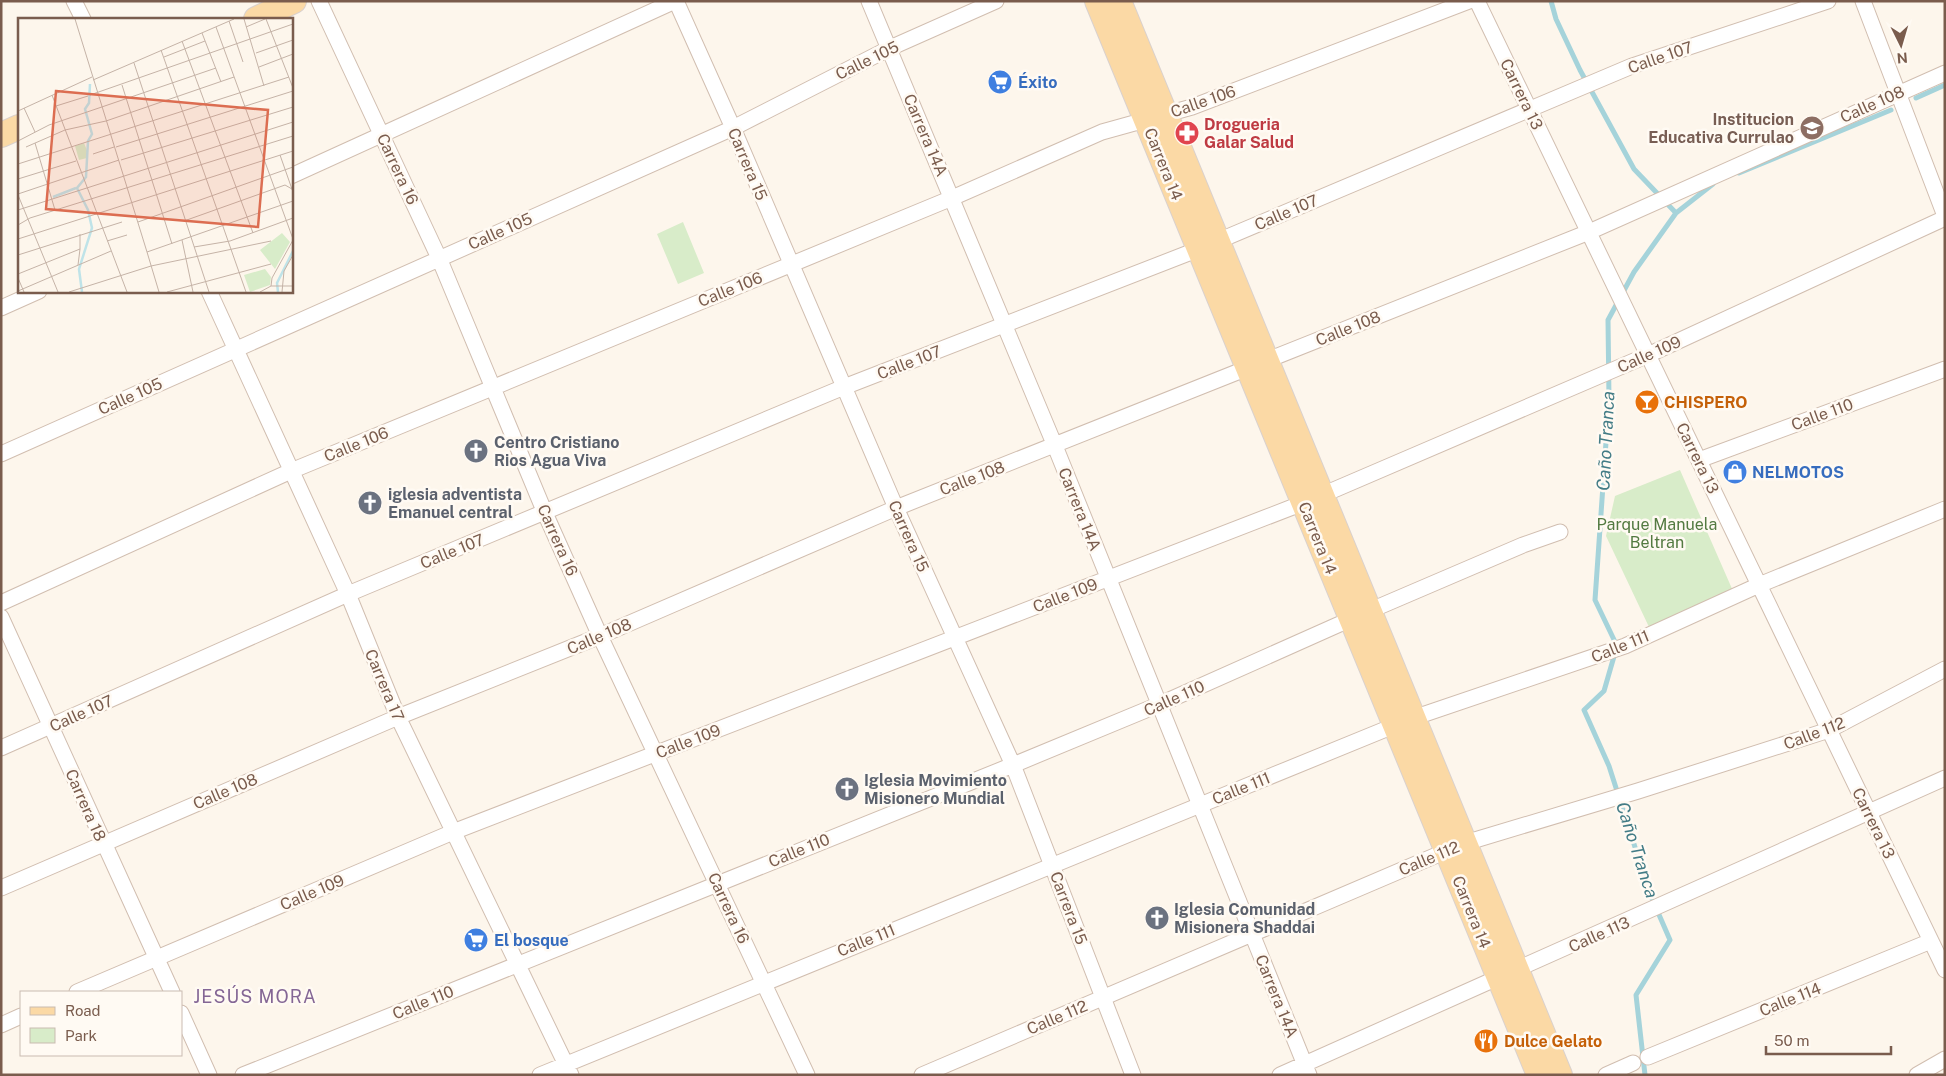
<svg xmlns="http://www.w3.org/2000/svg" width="1946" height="1076" font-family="'Public Sans',sans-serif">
	<rect width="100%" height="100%" fill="#fdf6ec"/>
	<path fill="#d8ecc9" d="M683,222L704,273L678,284L657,234Z
		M1680,470L1733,591L1649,627L1606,536L1615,496Z"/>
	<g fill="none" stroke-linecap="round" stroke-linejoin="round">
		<path stroke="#a5d3da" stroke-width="5" d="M1551,1L1556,19L1580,70L1634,169L1676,213L1634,272L1608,320L1609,399L1595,600L1617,646L1604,691L1584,710L1609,766L1650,894L1670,940L1636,995L1645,1075
			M1916,98L1945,85
			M1739,173L1891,110
			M1676,213L1713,184"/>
		<defs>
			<path id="minor" d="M74,1L83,19
				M319,1L439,258L545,513L600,636L807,1075
				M676,1L733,128L896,508L1013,765L1133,1075
				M869,1L1055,446L1309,1075
				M1477,1L1945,970
				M1863,1L1945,216
				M291,176L675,1
				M209,291L348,594L398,717L571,1075
				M1,308L39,291
				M1,454L733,128L890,48L996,1
				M1699,460L1945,369
				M1322,495L1648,355L1945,218
				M1,603L291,471L952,198L1102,132L1192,107L1469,1
				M1369,611L1523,545L1560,532
				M1,617L172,992
				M1,748L348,594L844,387L1199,249L1632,66L1828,1
				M1,888L398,717L600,636L896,508L1589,232L1945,73
				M77,992L453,832L1303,503
				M181,1013L209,1075
				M1,1025L21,1016
				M1648,1057L1931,941
				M243,1075L1013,765L1158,705L1351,619
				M540,1075L1413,718L1625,646L1759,585L1945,509
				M922,1075L1465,843L1638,791L1829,730L1945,669
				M1280,1075L1945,778
				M1606,1075L1633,1063
				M1917,1075L1945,1059"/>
			<path id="primary" d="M1097,1L1539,1075
				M1119,1L1560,1075
				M256,19L294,1
				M1,135L19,127"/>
		</defs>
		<use href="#minor" stroke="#d1beb0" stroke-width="17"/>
		<use href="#primary" stroke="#dad1cd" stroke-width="26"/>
		<use href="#minor" stroke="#fff" stroke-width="15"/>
		<use href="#primary" stroke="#fbd9a5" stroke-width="24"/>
	</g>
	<defs>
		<symbol id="supermarket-disc" viewBox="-11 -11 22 22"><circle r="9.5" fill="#3f7fe0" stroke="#fffaf3"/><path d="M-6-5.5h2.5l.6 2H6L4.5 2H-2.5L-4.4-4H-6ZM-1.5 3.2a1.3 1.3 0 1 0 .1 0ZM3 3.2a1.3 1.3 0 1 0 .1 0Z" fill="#fff"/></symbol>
		<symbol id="school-disc" viewBox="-11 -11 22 22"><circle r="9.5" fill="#8d6e63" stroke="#fffaf3"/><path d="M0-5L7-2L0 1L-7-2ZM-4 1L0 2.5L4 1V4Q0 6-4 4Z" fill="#fff"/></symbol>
		<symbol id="pharmacy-disc" viewBox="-11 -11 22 22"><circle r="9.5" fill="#e0444e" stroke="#fffaf3"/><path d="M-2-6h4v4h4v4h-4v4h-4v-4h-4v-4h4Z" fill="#fff"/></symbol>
		<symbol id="bar-disc" viewBox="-11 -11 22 22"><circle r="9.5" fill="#e8710a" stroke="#fffaf3"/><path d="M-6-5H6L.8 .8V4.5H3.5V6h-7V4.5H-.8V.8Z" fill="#fff"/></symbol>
		<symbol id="church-disc" viewBox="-11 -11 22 22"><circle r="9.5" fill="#6b7280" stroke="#fffaf3"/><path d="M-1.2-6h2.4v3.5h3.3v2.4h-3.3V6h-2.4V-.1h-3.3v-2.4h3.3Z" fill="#fff"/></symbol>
		<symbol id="shop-disc" viewBox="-11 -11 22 22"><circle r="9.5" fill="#3f7fe0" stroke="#fffaf3"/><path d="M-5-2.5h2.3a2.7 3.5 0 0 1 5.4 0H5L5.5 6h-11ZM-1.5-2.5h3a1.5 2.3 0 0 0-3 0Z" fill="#fff"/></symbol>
		<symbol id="restaurant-disc" viewBox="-11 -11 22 22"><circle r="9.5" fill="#e8710a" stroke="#fffaf3"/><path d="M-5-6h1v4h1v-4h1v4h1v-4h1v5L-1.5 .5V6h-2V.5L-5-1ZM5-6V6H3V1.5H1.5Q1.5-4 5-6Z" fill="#fff"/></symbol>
	</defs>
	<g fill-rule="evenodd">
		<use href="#supermarket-disc" x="986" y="68" width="28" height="28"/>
		<use href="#school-disc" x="1798" y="114" width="28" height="28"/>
		<use href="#pharmacy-disc" x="1173" y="119" width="28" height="28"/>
		<use href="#bar-disc" x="1633" y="388" width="28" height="28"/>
		<use href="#church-disc" x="462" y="437" width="28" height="28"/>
		<use href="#shop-disc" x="1721" y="458" width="28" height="28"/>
		<use href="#church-disc" x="356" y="489" width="28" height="28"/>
		<use href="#church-disc" x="833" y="775" width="28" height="28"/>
		<use href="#church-disc" x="1143" y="904" width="28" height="28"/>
		<use href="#supermarket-disc" x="462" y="926" width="28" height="28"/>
		<use href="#restaurant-disc" x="1472" y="1027" width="28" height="28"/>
	</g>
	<g text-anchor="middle" stroke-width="5" stroke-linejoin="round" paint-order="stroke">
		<g font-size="16" fill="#7a5c4d" stroke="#fffaf3">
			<text transform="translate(1660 57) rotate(-19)" y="6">Calle 107</text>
			<text transform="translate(867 60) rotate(-26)" y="6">Calle 105</text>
			<text transform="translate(1522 94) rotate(64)" y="6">Carrera 13</text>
			<text transform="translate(1203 101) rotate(-19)" y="6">Calle 106</text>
			<text transform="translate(1872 104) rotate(-24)" y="6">Calle 108</text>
			<text transform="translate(926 135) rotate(67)" y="6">Carrera 14A</text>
			<text transform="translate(748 164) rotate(67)" y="6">Carrera 15</text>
			<text transform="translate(1164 164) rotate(68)" y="6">Carrera 14</text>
			<text transform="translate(398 169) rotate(65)" y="6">Carrera 16</text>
			<text transform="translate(1286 212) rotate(-23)" y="6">Calle 107</text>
			<text transform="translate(500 231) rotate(-24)" y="6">Calle 105</text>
			<text transform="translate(730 289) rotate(-22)" y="6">Calle 106</text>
			<text transform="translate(1348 328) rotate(-22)" y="6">Calle 108</text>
			<text transform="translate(1649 354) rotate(-24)" y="6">Calle 109</text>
			<text transform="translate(909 362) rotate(-21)" y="6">Calle 107</text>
			<text transform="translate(130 396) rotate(-24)" y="6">Calle 105</text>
			<text transform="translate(1822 414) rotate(-20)" y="6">Calle 110</text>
			<text transform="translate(356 444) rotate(-22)" y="6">Calle 106</text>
			<text transform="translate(1698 458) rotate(64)" y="6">Carrera 13</text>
			<text transform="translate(972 478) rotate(-21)" y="6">Calle 108</text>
			<text transform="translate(1080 509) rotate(68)" y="6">Carrera 14A</text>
			<text transform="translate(909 536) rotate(66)" y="6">Carrera 15</text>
			<text transform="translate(1318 538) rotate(68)" y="6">Carrera 14</text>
			<text transform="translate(558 540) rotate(66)" y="6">Carrera 16</text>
			<text transform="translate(452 551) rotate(-22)" y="6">Calle 107</text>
			<text transform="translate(1065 595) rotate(-21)" y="6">Calle 109</text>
			<text transform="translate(599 636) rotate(-23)" y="6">Calle 108</text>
			<text transform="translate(1620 646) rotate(-22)" y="6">Calle 111</text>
			<text transform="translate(385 685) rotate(67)" y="6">Carrera 17</text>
			<text transform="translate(1174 698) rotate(-24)" y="6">Calle 110</text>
			<text transform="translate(81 713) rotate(-24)" y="6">Calle 107</text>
			<text transform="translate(1814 733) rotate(-21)" y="6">Calle 112</text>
			<text transform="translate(688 741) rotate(-21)" y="6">Calle 109</text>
			<text transform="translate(1241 788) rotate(-22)" y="6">Calle 111</text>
			<text transform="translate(225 791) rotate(-23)" y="6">Calle 108</text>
			<text transform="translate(86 805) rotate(66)" y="6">Carrera 18</text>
			<text transform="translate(1874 823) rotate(64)" y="6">Carrera 13</text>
			<text transform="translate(799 850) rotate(-22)" y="6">Calle 110</text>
			<text transform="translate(1429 858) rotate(-23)" y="6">Calle 112</text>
			<text transform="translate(312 892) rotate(-23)" y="6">Calle 109</text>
			<text transform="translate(729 908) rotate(65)" y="6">Carrera 16</text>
			<text transform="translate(1069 908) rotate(69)" y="6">Carrera 15</text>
			<text transform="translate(1472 912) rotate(68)" y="6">Carrera 14</text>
			<text transform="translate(1599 934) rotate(-24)" y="6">Calle 113</text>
			<text transform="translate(866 940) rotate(-22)" y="6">Calle 111</text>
			<text transform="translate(1277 996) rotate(68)" y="6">Carrera 14A</text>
			<text transform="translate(1790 999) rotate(-22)" y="6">Calle 114</text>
			<text transform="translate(423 1002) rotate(-22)" y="6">Calle 110</text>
			<text transform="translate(1057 1017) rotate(-23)" y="6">Calle 112</text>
		</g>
		<g font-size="16" font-weight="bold" fill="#366cbe" stroke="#fffaf3" text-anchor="start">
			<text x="1018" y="88">Éxito</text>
			<text x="1752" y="478">NELMOTOS</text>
			<text x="494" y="946">El bosque</text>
		</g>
		<g font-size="16" font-weight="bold" fill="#785e54" stroke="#fffaf3" text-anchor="end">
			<text x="1794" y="125">Institucion<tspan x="1794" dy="18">Educativa Currulao</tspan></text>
		</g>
		<g font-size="16" font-weight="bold" fill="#be3a42" stroke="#fffaf3" text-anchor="start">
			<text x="1204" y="130">Drogueria<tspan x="1204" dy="18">Galar Salud</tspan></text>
		</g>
		<g font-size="16" font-weight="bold" fill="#c56008" stroke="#fffaf3" text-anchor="start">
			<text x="1664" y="408">CHISPERO</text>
			<text x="1504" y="1047">Dulce Gelato</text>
		</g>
		<g font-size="16" font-weight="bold" fill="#5b616d" stroke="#fffaf3" text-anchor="start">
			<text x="494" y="448">Centro Cristiano<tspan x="494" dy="18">Rios Agua Viva</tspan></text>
			<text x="388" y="500">iglesia adventista<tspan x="388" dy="18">Emanuel central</tspan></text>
			<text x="864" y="786">Iglesia Movimiento<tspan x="864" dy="18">Misionero Mundial</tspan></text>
			<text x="1174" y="915">Iglesia Comunidad<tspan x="1174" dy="18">Misionera Shaddai</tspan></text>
		</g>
		<g font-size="16" fill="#537a41" stroke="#fffaf3">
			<text x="1657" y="530">Parque Manuela<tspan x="1657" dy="18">Beltran</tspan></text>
		</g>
		<g font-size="18" font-style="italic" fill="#437c86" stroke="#fffaf3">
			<text transform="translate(1606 441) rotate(-87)" y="6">Caño Tranca</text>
			<text transform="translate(1637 850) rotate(72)" y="6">Caño Tranca</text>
		</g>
		<g font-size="18" letter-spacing="1" fill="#846695" stroke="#fffaf3">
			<text x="255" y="1003">JESÚS MORA</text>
		</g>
	</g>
	<g transform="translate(18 18)">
		<rect width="275" height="275" fill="#fdf6ec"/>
		<path d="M66,125L70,135L69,140L61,142L57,128ZM264,215L272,224L257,251L242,232ZM247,251L253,259L252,267L232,274L226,257Z" fill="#d8ecc9"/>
		<path fill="none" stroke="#bfe3e8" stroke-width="2.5" d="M35,179L58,170M64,274L61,251L74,210L70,192L59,170L68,159L70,123L74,116L67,91L71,85L72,66M260,274L259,265L275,233"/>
		<path fill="none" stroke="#c5b3a7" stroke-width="1" d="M57,1L129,234L275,183M226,1L246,68M248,1L275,70M211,3L225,44M198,9L275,221M228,9L247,1M184,15L203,64M164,23L235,215M143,32L228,274M238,35L275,22M146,39L187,23M116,45L191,274M241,49L275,36M75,62L216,1M104,67L154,226M34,77L109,274M72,77L275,6M38,88L70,78M6,90L17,114M0,93L74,59M0,123L31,107L198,50M17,125L37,192M8,129L47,112L88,103L216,59M98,129L275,73M75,136L96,129M262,137L275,174M103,142L275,89M0,146L271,59M0,161L58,143M0,176L101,142M0,177L40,274M0,192L275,104M166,203L267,167L274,171M120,204L275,149M0,207L12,200L275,118M0,221L275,133M164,222L175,274M89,223L109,217M176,229L212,223L275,200M129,234L141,274M0,237L104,204M60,247L62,231M0,256L62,231V216M0,260L6,274M253,268H275M0,273L93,233M51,274L133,248L253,223M149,274L253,246M242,274L253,268L254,260L275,222M264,274L266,253L275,237"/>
		<path fill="#dc6d51" fill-opacity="0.15" stroke="#dc6d51" stroke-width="2.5" d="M38,73L250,92L240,209L28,191Z"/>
		<rect width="275" height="275" fill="none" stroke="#7a5c4d" stroke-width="2.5"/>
	</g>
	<rect width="1946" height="1076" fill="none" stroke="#7a5c4d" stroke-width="5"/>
	<rect x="20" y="991" width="162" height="65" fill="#fffaf3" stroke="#cabbb1"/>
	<rect x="30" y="1007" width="25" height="8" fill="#fbd9a5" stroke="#cabbb1"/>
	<text x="65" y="1016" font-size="15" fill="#7a5c4d">Road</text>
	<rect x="30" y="1028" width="25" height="15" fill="#d8ecc9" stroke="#cabbb1"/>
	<text x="65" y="1041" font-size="15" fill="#7a5c4d">Park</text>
	<g transform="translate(1901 45) rotate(175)" stroke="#fffaf3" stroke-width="4" paint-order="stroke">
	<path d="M0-4L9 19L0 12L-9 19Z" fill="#7a5c4d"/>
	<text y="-8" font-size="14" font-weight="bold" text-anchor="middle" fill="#7a5c4d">N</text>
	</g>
	<path d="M1766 1046v8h125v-8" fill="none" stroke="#7a5c4d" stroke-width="2.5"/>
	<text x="1774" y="1046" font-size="15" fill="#7a5c4d" stroke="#fffaf3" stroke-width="4" paint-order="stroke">50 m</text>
</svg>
